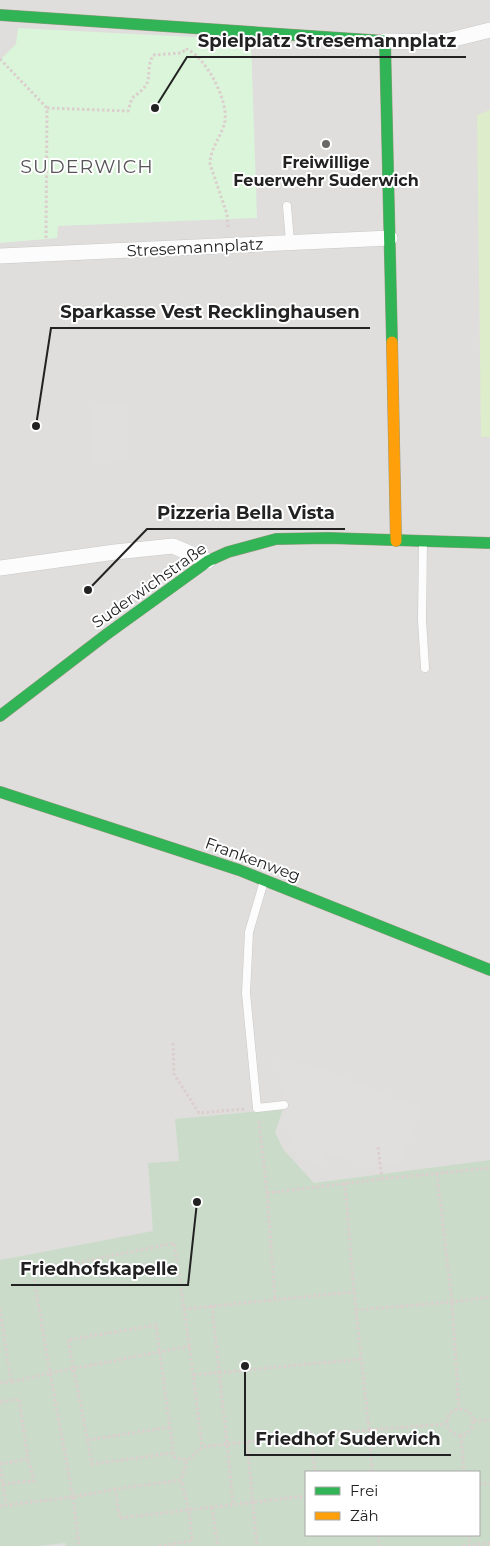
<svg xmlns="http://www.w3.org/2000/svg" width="490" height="1546" font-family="Montserrat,sans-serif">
	<rect width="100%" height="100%" fill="#f0eeeb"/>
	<path fill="#dfdedc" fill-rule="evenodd" d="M0,0H490V1546H0ZM306,1472H479V1535H306Z"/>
	<path fill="#ddeccb" d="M490,110V437H481L477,115Z"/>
	<path fill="#cadbca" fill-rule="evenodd" d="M283,1109L275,1132L283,1149L314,1183L490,1160V1546H66L65,1543L38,1546H0V1260L153,1231L148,1163L179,1161L175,1119ZM306,1472H479V1535H306Z"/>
	<path fill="#daf5da" d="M18,28L251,40L257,218L58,226L57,238L0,243V60L16,44Z"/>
	<path fill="#e0dfde" d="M94,402H127L128,462L94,463Z
		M278,1060L317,1066L421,1108L400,1163L344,1160L327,1153L320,1167L297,1152L288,1134Z"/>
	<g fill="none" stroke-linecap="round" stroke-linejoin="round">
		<defs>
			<path id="lane" d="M287,206L290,242
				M423,543L422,620L425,668
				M264,881L249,932L246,993L257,1108L284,1105"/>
			<path id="street" d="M385,41L442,42L490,30
				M0,256L390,238
				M0,568L115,552L173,546L208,561"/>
			<path id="fast" d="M0,15L385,41L392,342
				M0,716L107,634L208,561L228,552L276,539L328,538L490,543
				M0,792L239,870L490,970"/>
			<path id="slow" d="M392,342L396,541"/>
		</defs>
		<use href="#lane" stroke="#c9c8c7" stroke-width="9"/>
		<use href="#street" stroke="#c9c8c7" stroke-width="16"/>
		<use href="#fast" stroke="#999a82" stroke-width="12"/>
		<use href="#slow" stroke="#999a82" stroke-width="12"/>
		<path stroke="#dccecd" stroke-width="3" stroke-dasharray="2.5 2.5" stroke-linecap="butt" d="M187,48V49C206,58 228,99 225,121C222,136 210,148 210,164L227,214L228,229
			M0,59L47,108
			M46,238L47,108L128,111L132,98C158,80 143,76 153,55L181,53L187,49
			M173,1043L174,1074L199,1113L244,1109
			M259,1121L267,1193L275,1300
			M378,1147L382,1179
			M437,1174L452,1302L459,1409
			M345,1183L354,1292L369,1430L446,1424
			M267,1193L382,1179L490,1168
			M212,1306L227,1444L369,1430L372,1472
			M0,1309L11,1382L50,1373L73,1497L79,1546
			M184,1309L354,1292
			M356,1310L452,1302L490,1297
			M190,1346L50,1373L33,1272L174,1243C185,1311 194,1379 202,1447
			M194,1375L361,1359
			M0,1383L11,1382
			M0,1402L19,1399L28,1459
			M447 1422a13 13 0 1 1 26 0a13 13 0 1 1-26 0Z
			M474,1421L490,1420
			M311,1436L315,1472
			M461,1436L464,1472
			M88,1440L170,1427
			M247,1442L257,1546
			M173,1453L92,1464L68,1340L156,1325L174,1457L187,1461
			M0,1464L28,1459L34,1481L3,1484L0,1467
			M3,1484L6,1505
			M479,1484L490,1483
			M115,1489L120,1518L306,1496
			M0,1506L73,1497L115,1489L181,1480L187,1461L202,1447L227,1444L233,1504
			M212,1507L218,1546
			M378,1535L379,1546
			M469,1535L470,1545
			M159,1546L192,1541L189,1510L181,1480
			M463,1546L490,1543"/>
		<use href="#lane" stroke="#fdfcfc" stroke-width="8"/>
		<use href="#street" stroke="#fdfcfc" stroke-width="15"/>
		<use href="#fast" stroke="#30b455" stroke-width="11"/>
		<use href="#slow" stroke="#ff9f0a" stroke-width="11"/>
	</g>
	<circle fill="#6a6968" stroke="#fff" stroke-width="2" cx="326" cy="144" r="5"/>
	<g text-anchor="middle" stroke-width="4" stroke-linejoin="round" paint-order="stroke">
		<g font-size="16" font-weight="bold" fill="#222" stroke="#fff">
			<text x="326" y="168">Freiwillige<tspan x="326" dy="18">Feuerwehr Suderwich</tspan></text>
		</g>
		<g font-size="16" fill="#222" stroke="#fff">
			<text transform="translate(195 247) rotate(-3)" y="6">Stresemannplatz</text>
			<text transform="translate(149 585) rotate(-35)" y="6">Suderwichstraße</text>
			<text transform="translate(253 859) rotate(20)" y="6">Frankenweg</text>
		</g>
		<g font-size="19" letter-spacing="1" fill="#555" stroke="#fff">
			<text x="87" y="173">SUDERWICH</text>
		</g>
	</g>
	<path fill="none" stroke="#222" stroke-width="2" d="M155 108L187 57H466M36 426L51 328H370M88 590L147 529H345M197 1202L188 1285H11M245 1366L245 1455H451"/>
	<g fill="#222" stroke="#fff" stroke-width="2">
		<circle cx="155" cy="108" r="5"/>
		<circle cx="36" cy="426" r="5"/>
		<circle cx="88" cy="590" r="5"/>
		<circle cx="197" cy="1202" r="5"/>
		<circle cx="245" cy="1366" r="5"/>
	</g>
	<g font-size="18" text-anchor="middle" font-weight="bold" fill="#222" stroke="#fff" stroke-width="4" stroke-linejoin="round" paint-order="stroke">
		<text x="327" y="47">Spielplatz Stresemannplatz</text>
		<text x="210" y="318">Sparkasse Vest Recklinghausen</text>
		<text x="246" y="519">Pizzeria Bella Vista</text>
		<text x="99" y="1275">Friedhofskapelle</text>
		<text x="348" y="1445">Friedhof Suderwich</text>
	</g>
	<rect x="305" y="1471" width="175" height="65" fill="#ffffff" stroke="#a7a7a7"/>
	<rect x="315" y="1487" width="25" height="8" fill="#30b455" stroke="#a7a7a7"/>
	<text x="350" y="1496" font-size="15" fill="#222222">Frei</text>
	<rect x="315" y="1512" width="25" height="8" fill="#ff9f0a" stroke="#a7a7a7"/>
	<text x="350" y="1521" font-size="15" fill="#222222">Zäh</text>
</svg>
